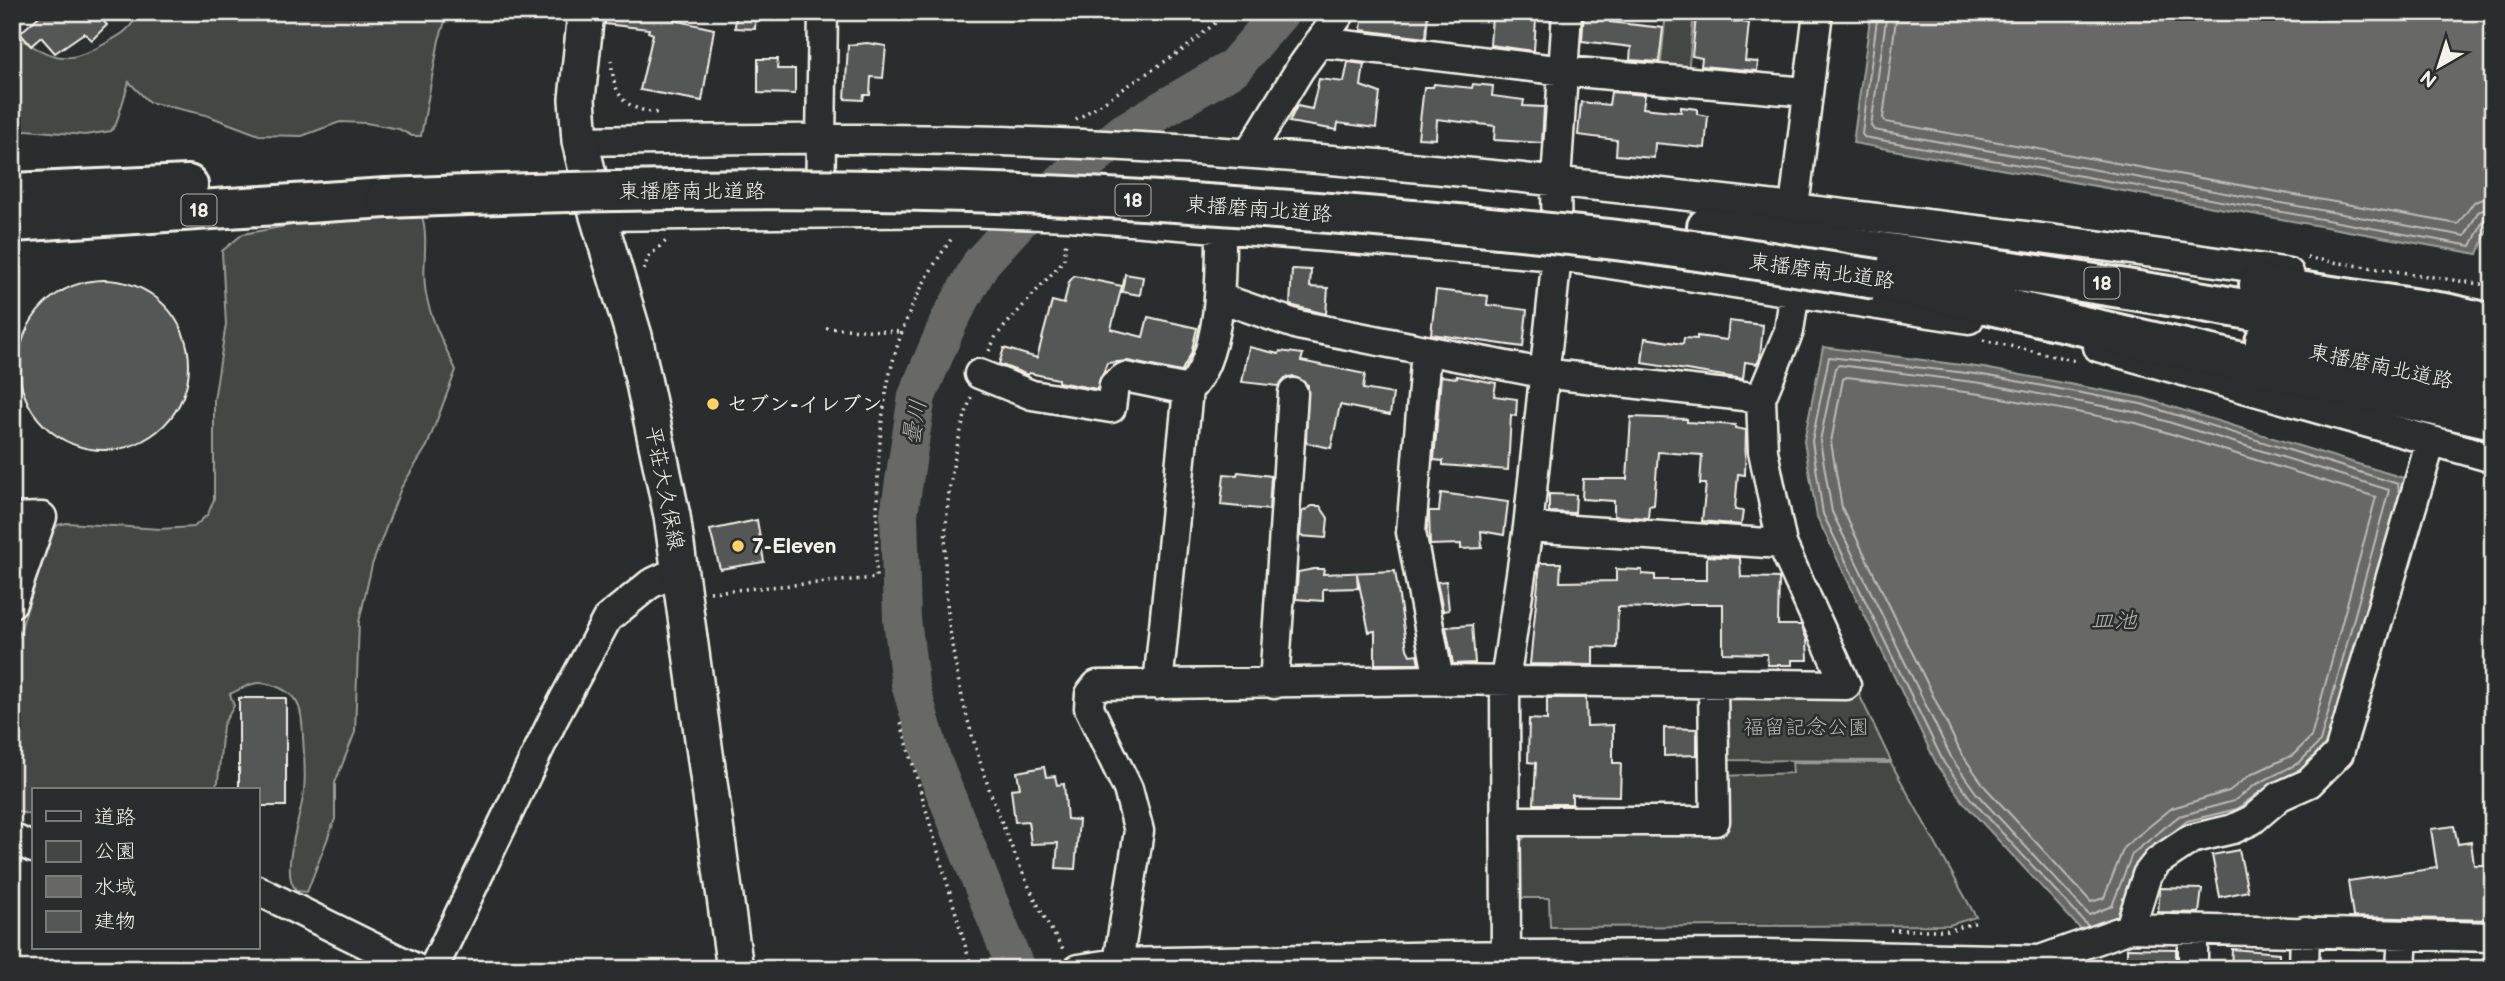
<svg xmlns="http://www.w3.org/2000/svg" width="2505" height="981" font-family="'Balsamiq Sans','Klee One',sans-serif">
	<rect width="100%" height="100%" fill="#2a2d2e"/>
	<filter id="ink" filterUnits="userSpaceOnUse"><feTurbulence type="fractalNoise" baseFrequency=".0143" numOctaves="2"/><feDisplacementMap in="SourceGraphic" scale="14" xChannelSelector="R" yChannelSelector="G"/><feConvolveMatrix kernelMatrix="1 2 1 2 8 2 1 2 1" color-interpolation-filters="sRGB"/></filter>
	<g filter="url(#ink)">
		<path fill="#444645" stroke="#9c9c96" stroke-width="2" d="M132,12H448L439,40L421,136H412L399,129L366,123L340,122L302,136L259,135L206,115L149,102L129,82L116,124L111,131L85,135L27,130L12,141V28L22,30L24,41C58,63 74,62 108,42C118,36 127,32 134,21Z
			M1666,12H1694L1688,73L1660,71Z
			M420,210C430,236 422,260 425,287C428,315 444,345 456,370L427,446L401,488L372,565L359,622L355,732L335,783V819L307,892L297,891C278,874 302,815 304,791C306,773 304,755 303,737C302,715 302,698 280,688C259,678 250,684 230,694L234,706L223,725L218,782L212,790H33V816L12,809V656L52,532L58,525L67,523L160,529L194,527L208,514L214,499V400L226,324L222,251L243,234L324,219Z
			M1730,693L1859,694L1891,761L1723,760L1722,703Z
			M1792,762L1891,763L1976,917L1949,925L1550,927L1549,898H1522L1521,841L1529,832L1725,833L1724,776L1793,773Z"/>
		<path fill="#676866" stroke="#9f9f9a" stroke-width="2" d="M1871,12H2493V214L2478,254L1853,143Z
			M1823,347L1984,368L2143,398L2410,480L2335,750L2241,816L2189,828L2124,918L2086,935L1965,804L1938,767L1817,517L1804,441Z"/>
		<g fill="none" stroke-linecap="round" stroke-linejoin="round">
			<path stroke="#bcbab4" stroke-width="2" d="M1878,12L1862,134L1864,137L2471,246L2484,219L2493,215
				M1887,12L1871,126L1874,130L2465,236L2478,212L2493,206
				M1897,12L1883,118L1886,122L2458,224L2474,202L2493,196
				M1839,365L1981,383L2139,413L2389,490L2320,742L2299,763L2255,785L2234,801L2179,816L2132,854L2112,906L2089,915L1977,794L1952,759L1832,512L1820,441L1835,368Z
				M1847,377L1980,394L2136,423L2376,497L2311,737L2293,755L2250,775L2229,791L2172,808L2124,847L2104,898L2091,902L1985,787L1961,753L1842,508L1831,442L1843,379Z
				M2171,834L2187,821L2237,809L2261,791
				M2088,926L1971,799L1944,763L1823,514L1812,441L1829,357L1983,375L2141,404L2398,484L2399,495"/>
			<path stroke="#676866" stroke-width="38" d="M1016,969L933,762L910,684L902,619L899,514L917,396L949,321L981,263L1030,209L1124,132L1233,68L1281,12"/>
		</g>
		<path fill="#555756" stroke="#f4f1e8" stroke-width="2" d="M44,12H95L107,25L92,40L84,33L55,53L41,37L31,46L20,33Z
			M606,12H674V20L714,29L702,101L640,90L653,34L648,32L649,29L605,24Z
			M736,12H756L755,29L735,28Z
			M1363,12H1428L1426,38L1361,30Z
			M1584,12H1611L1610,22L1663,28L1659,62L1630,60L1631,47L1582,41Z
			M1492,16L1536,19L1534,51L1490,45Z
			M1696,17L1749,23L1745,61L1758,62L1757,71L1701,66L1702,58L1692,56Z
			M867,43L886,46L883,78L871,77L870,95H864L863,100L845,99L848,45Z
			M758,59H778L777,69H795V94L758,93Z
			M1348,62L1364,64L1361,86L1380,93L1376,128L1338,123L1337,130L1289,122L1297,106L1312,109L1319,79L1344,82Z
			M1434,84L1472,88L1473,84L1493,86L1492,96L1524,100L1523,106L1544,107L1542,143L1494,140L1495,126L1437,119L1436,139L1418,138L1424,87H1433Z
			M1611,92L1645,95L1643,108L1681,112V107L1697,109V114L1708,116L1705,148L1655,143L1654,158L1616,155L1617,140L1578,135L1581,102L1609,105Z
			M1292,269L1311,270L1310,287L1328,288L1326,314L1290,305Z
			M1125,274L1143,277L1140,295L1122,292Z
			M1074,276L1122,286L1111,329L1143,337L1148,317L1197,328L1191,354L1181,372L1128,361L1107,363L1097,389L1058,382V379L1029,373L1028,375L999,364L1004,348L1037,358L1052,301L1064,304L1069,282Z
			M19 365a85 85 0 1 1 170 0a85 85 0 1 1-170 0Z
			M1436,290L1488,296L1487,305L1527,310L1523,347L1431,334Z
			M1729,321L1763,325L1760,358L1757,364L1745,362L1743,379L1642,363L1645,338L1683,344L1684,338L1697,339V336L1727,340Z
			M1249,347L1279,354L1280,351L1303,354L1301,361L1365,374L1363,389L1393,394L1390,415L1340,405L1331,448L1306,443L1308,385L1293,376L1285,378L1278,386L1242,382Z
			M1441,376L1457,378V376L1496,383L1494,396L1517,399L1516,416L1511,415L1508,470L1443,465V461L1434,460Z
			M1631,417L1687,419V422L1735,425V428L1746,430L1745,475L1738,474L1735,510L1743,511L1741,525L1702,521L1706,484H1700L1702,455L1658,452L1654,505L1649,506L1648,518L1614,516V501L1582,499L1583,479H1627Z
			M1238,472L1271,476L1269,510L1221,505L1224,474L1237,475Z
			M1441,493L1508,502L1504,535L1481,531L1482,548L1461,549V544L1430,545L1429,511H1439Z
			M1549,494L1576,495L1575,513L1549,512Z
			M1312,506H1320L1328,518L1326,538L1300,536L1302,512Z
			M757,520L764,562L720,569L710,530Z
			M1707,556L1740,558L1741,577L1779,578L1778,625H1801L1807,640L1808,660H1792V665H1768L1767,654L1723,653V604H1684L1654,608L1618,607L1617,648L1593,647V665L1530,664L1540,563H1561L1560,582L1616,581V569L1642,570V574L1655,575V580H1707Z
			M1314,569H1324L1323,574L1395,571L1407,649L1410,655L1417,654L1419,664H1375V631L1369,632L1357,574L1358,588L1323,589V601L1296,599L1298,572Z
			M1446,581L1449,610L1443,611L1437,582Z
			M1472,625L1475,663L1453,664L1446,627Z
			M239,698H286V806H257V790L239,789Z
			M1547,698H1586L1587,726L1613,725V763H1621L1620,796L1572,795V804H1534L1536,763L1528,762L1529,719L1547,720Z
			M1664,728L1697,729V755L1664,756Z
			M1044,767L1046,777L1055,776L1057,785L1064,784L1067,819L1079,820L1075,869L1056,868L1058,843L1031,844L1028,821L1015,822L1011,789L1020,788L1017,772Z
			M2454,826L2458,844L2471,842L2474,865H2493V920L2353,917L2348,881L2437,868L2431,829Z
			M2239,850L2248,891L2220,897L2212,855Z
			M2160,888L2202,889L2199,913L2158,912Z
			M2127,948L2176,949V968L2127,969Z
			M2232,949L2279,953V969H2231Z"/>
		<g fill="none" stroke-linecap="round" stroke-linejoin="round">
			<defs>
				<path id="minor" d="M1319,42L1565,71L1807,92
					M580,141C730,139 879,137 1029,142C1273,150 1516,176 1759,204C1935,225 2113,245 2289,273
					M1249,153L1300,69L1341,12
					M820,206L823,12
					M1794,208L1818,12
					M598,216L962,212L1069,216L1557,256L1969,319
					M1220,298L1298,325L1542,373L1761,398
					M2098,347L2493,458
					M1426,351L1411,532L1439,680
					M979,374L1032,395L1111,408L1114,385L1125,377L1188,390
					M12,518L42,517L12,603
					M1528,527L1782,544
					M1274,684L1293,393
					M1158,685L1188,390C1222,357 1221,275 1221,229
					M1507,821H1715L1713,686
					M12,838L33,848
					M257,890L417,969
					M2130,928L2147,875L2158,861L2191,839L2233,829L2252,820L2280,796L2309,783L2339,753L2431,441
					M2193,930V969
					M1118,963L1139,831L1128,789L1089,708L1090,694L1097,685L1439,680L1846,685L1782,544L1763,451L1761,398L1789,331L1795,290
					M433,969L553,720L607,619L650,584L680,570
					M1078,969L1118,963L1506,955L1765,954L2040,960L2130,928L2493,937
					M1506,969L1505,681L1528,527L1557,256L1556,181L1567,12
					M2304,969L2305,931
					M2401,969L2403,935"/>
				<path id="major" d="M586,12L577,99L580,141L598,216L634,336L672,516L735,969"/>
				<path id="highway" d="M12,193L188,185
					M12,222L386,198
					M1707,227C1971,264 2233,301 2493,358
					M1876,279L2493,419
					M2259,285L2445,313L2493,324
					M2265,342L2493,389"/>
			</defs>
			<use href="#minor" stroke="#f4f1e8" stroke-width="33"/>
			<use href="#major" stroke="#f4f1e8" stroke-width="40"/>
			<use href="#highway" stroke="#f4f1e8" stroke-width="44"/>
			<path stroke="#f4f1e8" stroke-width="3.5" stroke-dasharray="2 5" stroke-linecap="butt" d="M611,60C614,95 622,109 659,113
				M1076,120L1187,47L1228,12
				M2307,258L2493,286
				M644,270L648,257L666,241
				M826,328L901,332
				M1983,340L2077,361
				M989,351L996,336L1064,260L1066,239
				M971,397C923,539 947,681 1000,818C1018,864 1038,911 1065,952
				M710,592L876,578C879,446 871,351 952,238
				M901,723L972,969
				M1890,930H1950L1978,922"/>
			<use href="#minor" stroke="#2a2d2e" stroke-width="28"/>
			<use href="#major" stroke="#2a2d2e" stroke-width="35"/>
			<use href="#highway" stroke="#2a2d2e" stroke-width="38"/>
			<defs>
				<path id="highway-bridge" d="M386,198C613,189 842,185 1069,196C1249,205 1429,220 1608,239C1698,249 1787,265 1876,279"/>
			</defs>
			<use href="#highway-bridge" stroke="#f4f1e8" stroke-width="44" stroke-linecap="butt"/>
			<use href="#highway-bridge" stroke="#2a2d2e" stroke-width="38"/>
		</g>
	</g>
	<g fill="#ffd166" stroke="#2a2d2e" stroke-width="2.5">
		<circle cx="713" cy="404" r="7"/>
		<circle cx="738" cy="546" r="7"/>
	</g>
	<g text-anchor="middle" stroke-width="5" stroke-linejoin="round" paint-order="stroke">
		<g fill="#2a2d2e" stroke="#b7b6b0" stroke-width="2">
			<rect x="1115.5" y="184.5" width="35" height="31" rx="5"/>
			<rect x="181.5" y="194.5" width="35" height="31" rx="5"/>
			<rect x="2084.5" y="267.5" width="35" height="31" rx="5"/>
		</g>
		<g font-size="19" font-weight="bold" fill="#f4f1e8">
			<text x="1133" y="207">18</text>
			<text x="199" y="217">18</text>
			<text x="2102" y="290">18</text>
		</g>
		<g font-size="21" fill="#f4f1e8" stroke="#2a2d2e">
			<text x="692" y="198">東播磨南北道路</text>
			<text transform="translate(1259 209) rotate(4)" y="7">東播磨南北道路</text>
			<text transform="translate(1822 271) rotate(8)" y="7">東播磨南北道路</text>
			<text transform="translate(2381 366) rotate(12)" y="7">東播磨南北道路</text>
			<text transform="translate(665 488) rotate(79)" y="7">平荘大久保線</text>
		</g>
		<g font-size="21" font-weight="bold" fill="#f4f1e8" stroke="#2a2d2e" text-anchor="start">
			<text x="727" y="411">セブン-イレブン</text>
			<text x="752" y="553">7-Eleven</text>
		</g>
		<g font-size="21" fill="#b6b5af" stroke="#2a2d2e">
			<text x="1806" y="734">福留記念公園</text>
		</g>
		<g font-size="23" font-style="italic" fill="#b5b3ae" stroke="#2a2d2e">
			<text transform="translate(914 422) rotate(-80)" y="8">曇川</text>
			<text x="2114" y="628">皿池</text>
		</g>
	</g>
	<rect width="2505" height="981" fill="none" stroke="#2a2d2e" stroke-width="42"/>
	<rect x="21" y="21" width="2463" height="939" fill="none" stroke="#f4f1e8" stroke-width="2.5" filter="url(#ink)"/>
	<rect x="32" y="788" width="228" height="161" fill="#2a2d2e" stroke="#7b7b78" stroke-width="2"/>
	<rect x="46" y="811" width="35" height="10" fill="#2a2d2e" stroke="#7b7b78" stroke-width="2"/>
	<text x="94" y="824" font-size="21" fill="#f4f1e8">道路</text>
	<rect x="46" y="841" width="35" height="21" fill="#444645" stroke="#7b7b78" stroke-width="2"/>
	<text x="94" y="858" font-size="21" fill="#f4f1e8">公園</text>
	<rect x="46" y="876" width="35" height="21" fill="#676866" stroke="#7b7b78" stroke-width="2"/>
	<text x="94" y="894" font-size="21" fill="#f4f1e8">水域</text>
	<rect x="46" y="911" width="35" height="21" fill="#555756" stroke="#7b7b78" stroke-width="2"/>
	<text x="94" y="928" font-size="21" fill="#f4f1e8">建物</text>
	<g transform="translate(2439 66) rotate(219)" stroke="#2a2d2e" stroke-width="5" paint-order="stroke">
	<path d="M0-5L12 26L0 18L-12 26Z" fill="#f4f1e8"/>
	<text y="-10" font-size="19" font-weight="bold" text-anchor="middle" fill="#f4f1e8">N</text>
	</g>
</svg>
